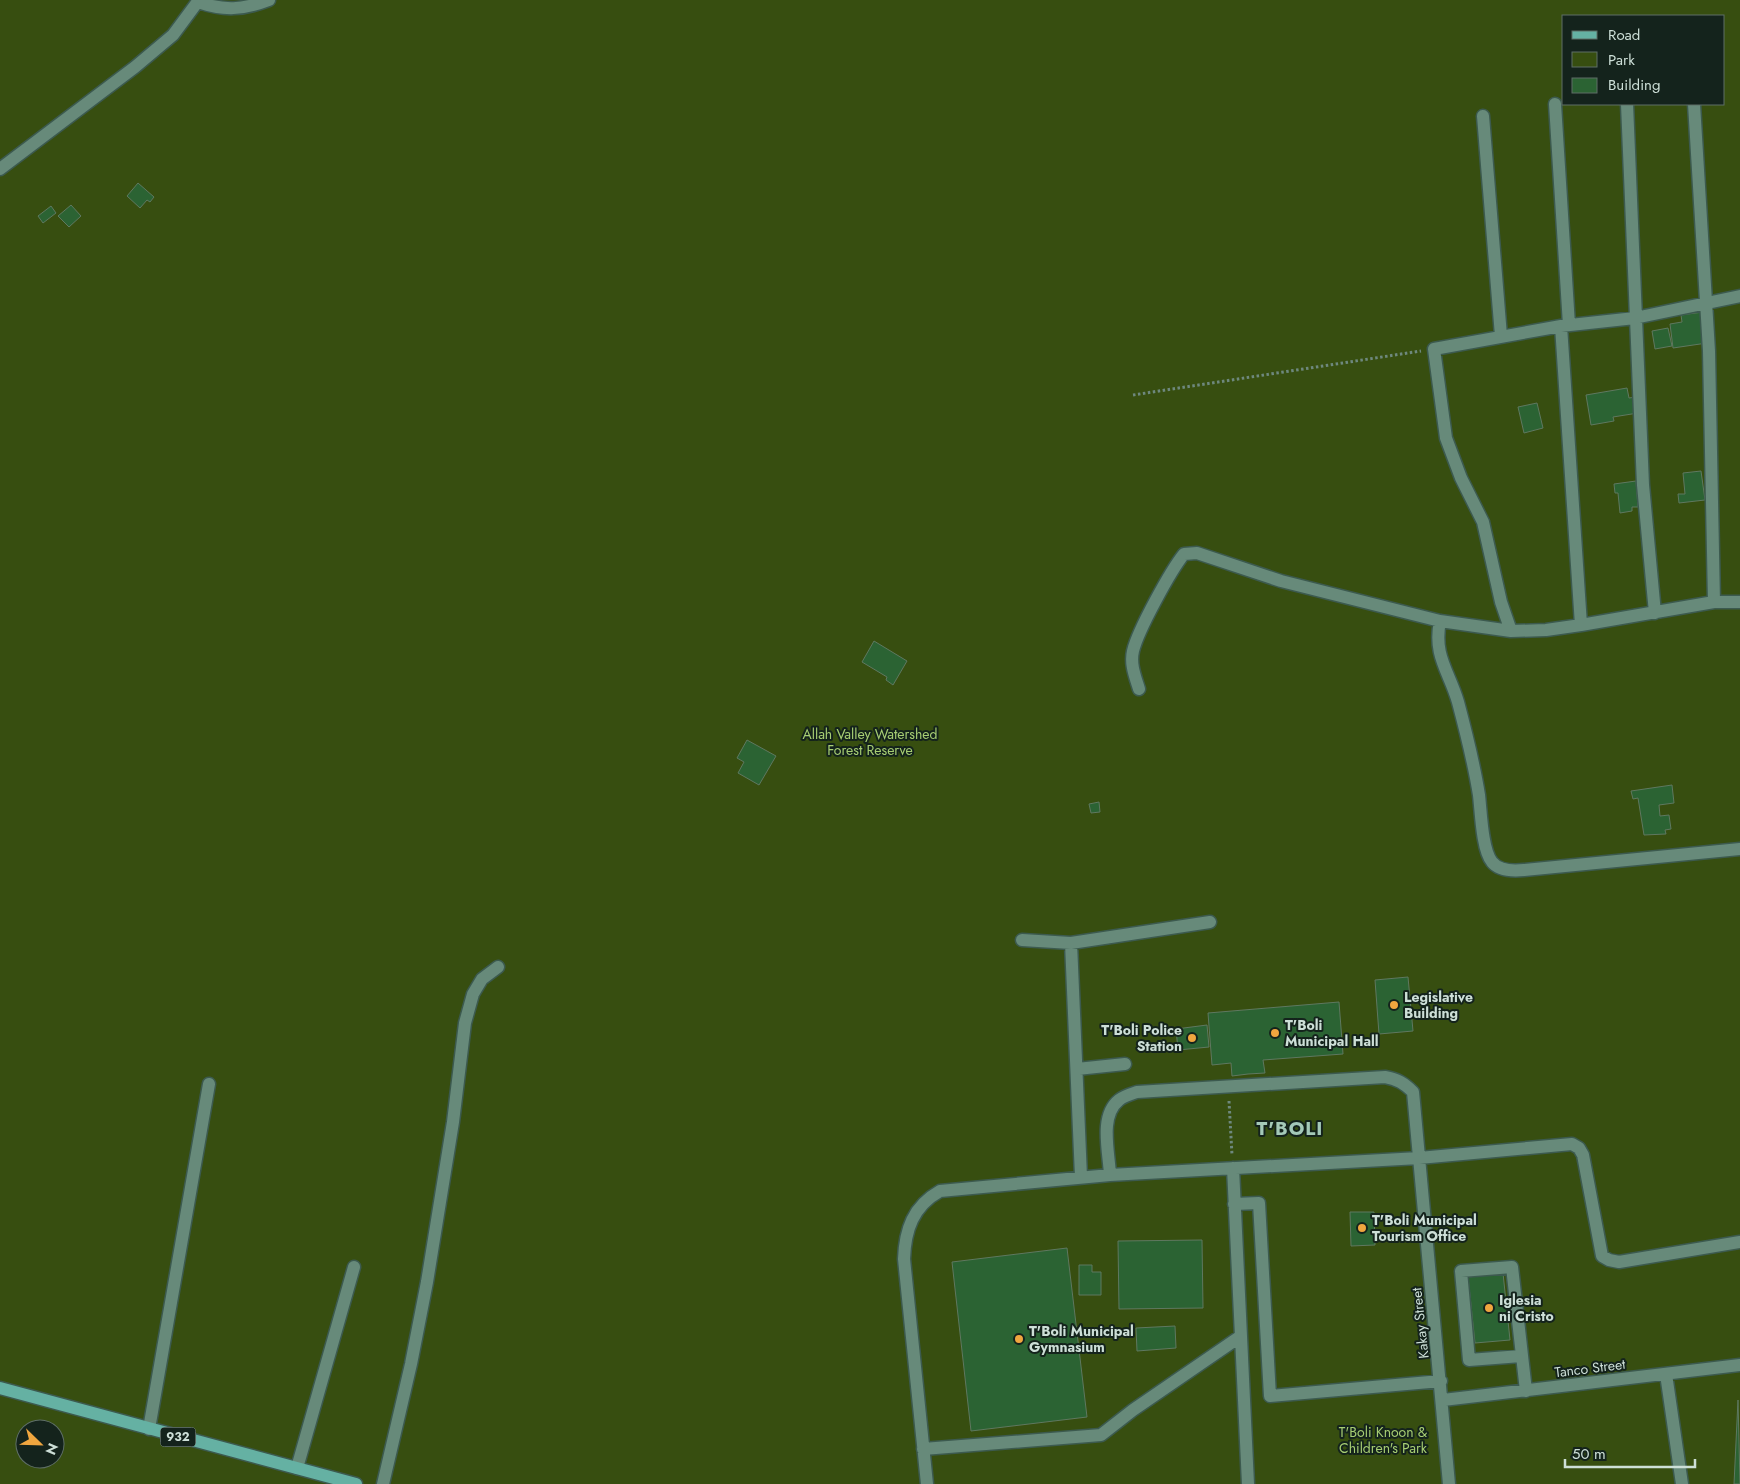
<svg xmlns="http://www.w3.org/2000/svg" width="1740" height="1484" font-family="Jost,sans-serif">
	<rect width="100%" height="100%" fill="#1e3f32"/>
	<path fill="#374e10" fill-rule="evenodd" d="M0,0H1740V1484H0ZM1564,16H1724V104H1564ZM25,1429H55V1459H25Z"/>
	<path fill="#2b6333" stroke="#5f7860" d="M138,183L154,197L150,202L147,200L140,208L127,196Z
		M71,205L81,216L69,227L58,216Z
		M51,206L56,213L43,223L38,216Z
		M1703,312L1707,343L1673,348L1670,324L1682,322L1681,315Z
		M1668,328L1672,346L1655,349L1652,331Z
		M1627,388L1629,398L1636,397L1638,413L1613,417L1614,421L1591,425L1586,395Z
		M1537,403L1543,428L1524,433L1518,407Z
		M1701,471L1705,500L1679,503L1678,494H1685L1683,473Z
		M1636,481L1638,507H1632V511L1620,513L1618,493H1615L1614,484Z
		M874,641L907,661L893,685L886,680L887,677L862,662Z
		M747,740L776,756L759,785L738,773L744,762L737,758Z
		M1672,785L1674,803L1659,805L1660,816L1669,815L1671,829L1665,830L1666,834L1644,835L1638,798L1633,799L1631,791Z
		M1099,802L1100,812L1091,813L1089,804Z
		M1408,977L1413,1031L1379,1034L1375,980Z
		M1339,1002L1343,1054L1263,1060L1265,1073L1248,1074L1232,1076L1231,1063L1212,1065L1208,1013Z
		M1207,1025L1209,1047L1178,1050L1176,1029Z
		M1350,1212H1374L1375,1245L1351,1246Z
		M1202,1240L1203,1308L1119,1309L1118,1241Z
		M1067,1248L1087,1417L971,1431L952,1262Z
		M1079,1265H1092V1272H1101V1295H1079Z
		M1503,1273L1510,1340L1475,1343L1468,1277Z
		M1175,1326L1176,1348L1137,1351L1136,1328Z
		M1738,1400L1740,1484H1734Z"/>
	<g fill="none" stroke-linecap="round" stroke-linejoin="round">
		<defs>
			<path id="minor" d="M198,2C224,11 243,10 269,0
				M1555,104L1569,325
				M1627,104L1643,485L1655,613
				M1694,104L1709,351L1714,602H1740
				M1483,116L1501,336
				M0,169L135,67L173,35L199,0
				M1561,326L1581,625
				M1440,621C1433,656 1449,671 1458,702C1466,732 1474,764 1479,795C1481,812 1482,850 1492,862C1499,871 1514,871 1524,870L1740,849
				M1511,631L1501,602L1483,522L1461,478L1446,438L1434,349L1561,326L1635,318L1740,296
				M1139,689C1135,676 1130,664 1133,651C1138,630 1171,570 1184,554L1197,553L1281,581L1440,621L1511,631L1546,630L1581,625L1714,602
				M1022,940L1071,943L1210,922
				M1071,943L1081,1177
				M1077,1069L1125,1064
				M1233,1168L1248,1484
				M1110,1175C1109,1152 1099,1116 1119,1100C1124,1096 1131,1094 1137,1092L1385,1077C1397,1079 1404,1083 1413,1092L1449,1484
				M1234,1204L1259,1203L1270,1396L1441,1381
				M1521,1356L1469,1360L1461,1271L1512,1267L1526,1391
				M1666,1374L1682,1484
				M1443,1400L1740,1365
				M149,1429L209,1084
				M923,1449L1101,1435L1133,1410L1241,1336
				M297,1468L354,1267
				M383,1484L411,1364L427,1282L453,1122L465,1023L473,994L482,979L498,967
				M927,1484L904,1259C905,1230 913,1206 940,1191L1110,1175L1419,1158L1572,1144L1579,1148L1583,1155L1602,1256L1609,1260L1619,1262L1740,1242"/>
			<path id="major" d="M0,1388L356,1484"/>
		</defs>
		<use href="#minor" stroke="#3c5a4f" stroke-width="15"/>
		<use href="#major" stroke="#3c5a4f" stroke-width="15"/>
		<path stroke="#6e887e" stroke-width="3" stroke-dasharray="2.5 2.5" stroke-linecap="butt" d="M1133,395L1421,351
			M1229,1101L1232,1155"/>
		<use href="#minor" stroke="#678a7a" stroke-width="12"/>
		<use href="#major" stroke="#65b1a3" stroke-width="12"/>
	</g>
	<g fill="#f0a63f" stroke="#14231c" stroke-width="2">
		<circle cx="1394" cy="1005" r="5"/>
		<circle cx="1275" cy="1033" r="5"/>
		<circle cx="1192" cy="1038" r="5"/>
		<circle cx="1362" cy="1228" r="5"/>
		<circle cx="1489" cy="1308" r="5"/>
		<circle cx="1019" cy="1339" r="5"/>
	</g>
	<g text-anchor="middle" stroke-width="4" stroke-linejoin="round" paint-order="stroke">
		<rect fill="#14231c" stroke="#96a79f" stroke-width="1" x="160.5" y="1427.5" width="35" height="19" rx="4"/>
		<g font-size="12" font-weight="bold" fill="#cddfd7">
			<text x="178" y="1441">932</text>
		</g>
		<g font-size="14" fill="#a7ce73" stroke="#14231c">
			<text x="870" y="739">Allah Valley Watershed<tspan x="870" dy="16">Forest Reserve</tspan></text>
			<text x="1383" y="1437">T'Boli Knoon &amp;<tspan x="1383" dy="16">Children's Park</tspan></text>
		</g>
		<g font-size="14" font-weight="bold" fill="#cddfd7" stroke="#14231c" text-anchor="start">
			<text x="1404" y="1002">Legislative<tspan x="1404" dy="16">Building</tspan></text>
			<text x="1285" y="1030">T'Boli<tspan x="1285" dy="16">Municipal Hall</tspan></text>
			<text x="1182" y="1035" text-anchor="end">T'Boli Police<tspan x="1182" dy="16">Station</tspan></text>
			<text x="1372" y="1225">T'Boli Municipal<tspan x="1372" dy="16">Tourism Office</tspan></text>
			<text x="1499" y="1305">Iglesia<tspan x="1499" dy="16">ni Cristo</tspan></text>
			<text x="1029" y="1336">T'Boli Municipal<tspan x="1029" dy="16">Gymnasium</tspan></text>
		</g>
		<g font-size="14" fill="#cddfd7" stroke="#14231c">
			<text transform="translate(1420 1323) rotate(-96)" y="5">Kakay Street</text>
			<text transform="translate(1590 1368) rotate(-7)" y="5">Tanco Street</text>
		</g>
		<g font-size="19" font-weight="bold" letter-spacing="1" fill="#a4c9b8" stroke="#14231c">
			<text x="1290" y="1135">T'BOLI</text>
		</g>
	</g>
	<rect x="1562" y="15" width="162" height="90" fill="#14231c" stroke="#5e6e67"/>
	<rect x="1572" y="31" width="25" height="8" fill="#65b1a3" stroke="#5e6e67"/>
	<text x="1608" y="40" font-size="15" fill="#cddfd7">Road</text>
	<rect x="1572" y="52" width="25" height="15" fill="#374e10" stroke="#5e6e67"/>
	<text x="1608" y="65" font-size="15" fill="#cddfd7">Park</text>
	<rect x="1572" y="78" width="25" height="15" fill="#2b6333" stroke="#5e6e67"/>
	<text x="1608" y="90" font-size="15" fill="#cddfd7">Building</text>
	<g transform="translate(40 1444) rotate(113)"><circle r="24" fill="#14231c" stroke="#5e6e67"/>
	<path d="M0-4L9 19L0 12L-9 19Z" fill="#f0a63f"/>
	<text y="-8" font-size="14" font-weight="bold" text-anchor="middle" fill="#cddfd7">N</text>
	</g>
	<path d="M1565 1459v8h130v-8" fill="none" stroke="#cddfd7" stroke-width="2.5"/>
	<text x="1572" y="1459" font-size="15" fill="#cddfd7" stroke="#14231c" stroke-width="4" paint-order="stroke">50 m</text>
</svg>
